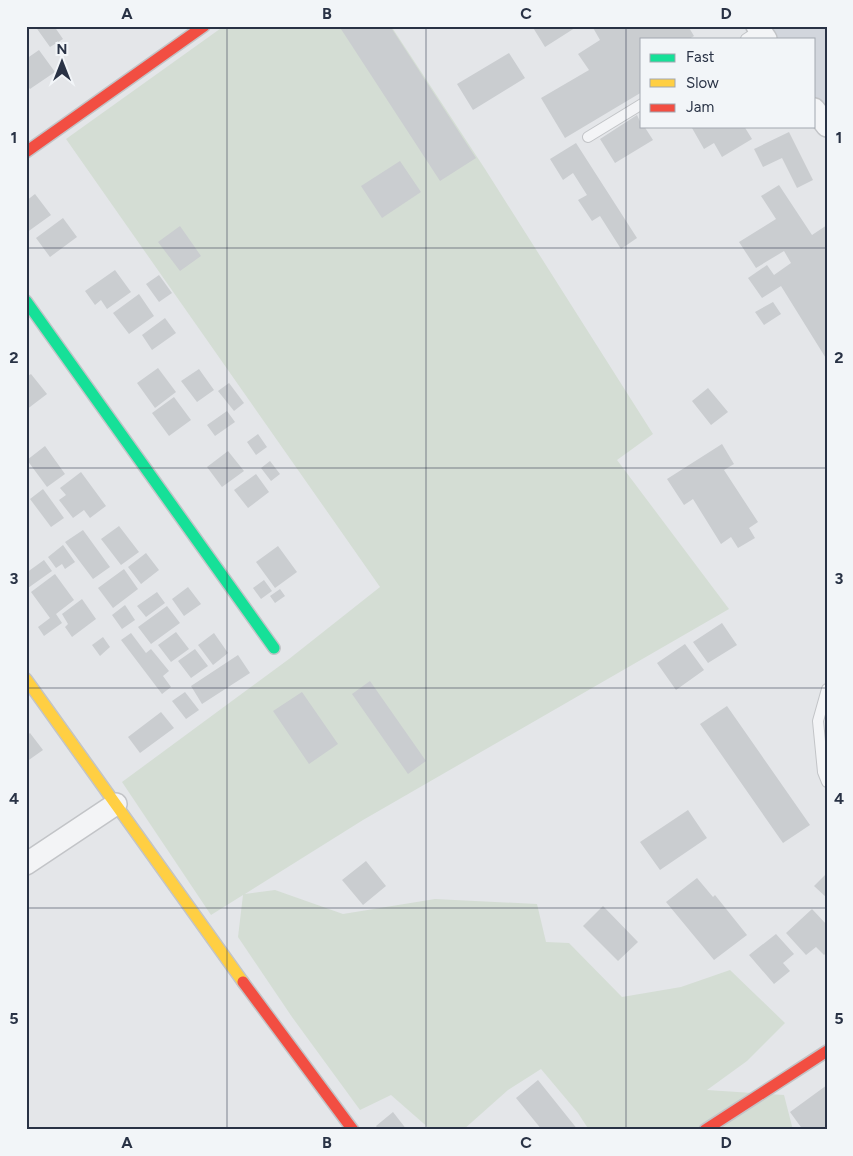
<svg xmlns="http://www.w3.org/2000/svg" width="853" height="1156" font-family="Figtree,sans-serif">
	<rect width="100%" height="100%" fill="#e4e6e9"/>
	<path fill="#d2d6dd" d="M765,26H827V131L814,110V39H772Z"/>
	<path fill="#d4ddd4" d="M224,26H391L485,169L653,434L617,460L729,609L363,820L245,894L275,890L343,914L435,899L537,904L546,942L569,943L622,997L681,987L730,970L785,1023L747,1061L707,1090L784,1095L793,1130H589L578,1113L541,1069L508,1090L463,1130H431L391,1095L360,1110L292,1017L238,937L243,895L211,915L122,782L289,659L380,587L66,139Z"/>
	<path fill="#cacdd0" d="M35,26H54L63,39L50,47Z
		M339,26H390L476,158L440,181Z
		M532,26H578L545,47Z
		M592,26H688L694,36L689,39H642V92L565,138L541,98L589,70L578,54L600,40Z
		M39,50L55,72L30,89L26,85V59Z
		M509,53L525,78L473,110L457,84Z
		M637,115L642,126H644L653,140L615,163L600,139Z
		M695,126H744L752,139L722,157L714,143L704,149L692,128Z
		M789,132L813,180L797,188L782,158L763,167L754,149Z
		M576,143L637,238L621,249L600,216L592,221L578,200L587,195L573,173L563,180L550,159Z
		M400,161L421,192L382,218L361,186Z
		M779,185L812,235L827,225V360L781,286L762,298L748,278L767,265L774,275L791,263L784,251L756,268L739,242L776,219L761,196Z
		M35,194L51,215L26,233V201Z
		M63,218L77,237L50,257L36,238Z
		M180,226L201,256L180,271L158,242Z
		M115,270L131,292L107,309L101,300L95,305L85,291Z
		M159,275L172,293L159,302L146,284Z
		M139,294L154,316L129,334L113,313Z
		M773,302L781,314L764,325L755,312Z
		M165,318L176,333L152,350L142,335Z
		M158,368L176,392L155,408L137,383Z
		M199,369L214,390L197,402L181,381Z
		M31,374L47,394L26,410V377Z
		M229,383L244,403L234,411L218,391Z
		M708,388L728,412L711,425L692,401Z
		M174,397L191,420L169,436L152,413Z
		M227,411L235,422L215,436L207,425Z
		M258,434L267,447L256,455L247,442Z
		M722,444L734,464L724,470L758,522L749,528L755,538L738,548L731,537L721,544L693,499L684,505L667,479Z
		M45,446L65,474L47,487L27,460Z
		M228,451L244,471L222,487L207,467Z
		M270,461L280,474L271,481L261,468Z
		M81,472L106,506L90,518L84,510L73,518L59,500L66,495L60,488Z
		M256,474L269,492L248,508L234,490Z
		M43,489L64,518L51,527L30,499Z
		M119,526L139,552L121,565L101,539Z
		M83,530L110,567L93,579L65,542Z
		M63,545L75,562L65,569L62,564L56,568L48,557Z
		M278,546L297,572L275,588L256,562Z
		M146,553L159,570L141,584L128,567Z
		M44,560L52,571L28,588L26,573Z
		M124,569L138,589L113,608L98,588Z
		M55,574L74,600L56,614L62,623L44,636L38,627L50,618L31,592Z
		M264,580L272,591L261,599L253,588Z
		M188,587L201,604L184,616L172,599Z
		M280,589L285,596L275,603L270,596Z
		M157,592L165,603L146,617L137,606Z
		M82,599L96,619L72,637L65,627L68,624L62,614Z
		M125,605L135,620L122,629L112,615Z
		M167,606L180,623L151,644L138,627Z
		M722,623L737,645L708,663L693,642Z
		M176,632L189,649L171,662L158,645Z
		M131,633L146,653L151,649L169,671L163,676L171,687L162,694L121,640Z
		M214,633L228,653L213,665L198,645Z
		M103,637L110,647L100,656L92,645Z
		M685,644L704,670L676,690L657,663Z
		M195,649L208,666L191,678L178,661Z
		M238,655L250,673L202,704L191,686Z
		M370,681L426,761L408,774L352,694Z
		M185,692L199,710L186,719L172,701Z
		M302,692L338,744L309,764L273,711Z
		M727,706L810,825L783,843L700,724Z
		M161,712L174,728L140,753L128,737Z
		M30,733L43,750L26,762V736Z
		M688,810L707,838L660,870L640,842Z
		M366,861L386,886L363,905L342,880Z
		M827,873V898L814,886Z
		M697,878L713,897L715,895L747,935L714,960L666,902Z
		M603,906L638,942L618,961L583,926Z
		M812,909L827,925V952L824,955L816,947L806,955L786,933Z
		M776,934L794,954L783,963L790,971L774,984L749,955Z
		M538,1080L578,1130H542L516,1098Z
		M827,1085V1130H803L790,1112Z
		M393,1112L407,1130H379L376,1126Z"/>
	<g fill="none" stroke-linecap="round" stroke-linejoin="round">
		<defs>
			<path id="lane" d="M746,39L760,30
				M588,137L642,104
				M827,689L818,721L823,772L827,782"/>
			<path id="street" d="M757,26L766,39
				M814,109L827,126
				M26,864L116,804"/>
			<path id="fast" d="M26,301L274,648"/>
			<path id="slow" d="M26,679L243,982"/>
			<path id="jam" d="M26,152L204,26
				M243,982L353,1130
				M705,1130L827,1051"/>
		</defs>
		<use href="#lane" stroke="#c2c4c7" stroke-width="12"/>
		<use href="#street" stroke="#c2c4c7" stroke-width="24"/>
		<use href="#fast" stroke="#c2c4c7" stroke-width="14"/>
		<use href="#slow" stroke="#c2c4c7" stroke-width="14"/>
		<use href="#jam" stroke="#c2c4c7" stroke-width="14"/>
		<use href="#lane" stroke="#f3f4f6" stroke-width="10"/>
		<use href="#street" stroke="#f3f4f6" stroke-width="21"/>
		<use href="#fast" stroke="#16e098" stroke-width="11"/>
		<use href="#slow" stroke="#ffcf43" stroke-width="11"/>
		<use href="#jam" stroke="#f24e42" stroke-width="11"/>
	</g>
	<path fill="none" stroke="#293245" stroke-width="1" stroke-opacity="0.55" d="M227,26V1130M426,26V1130M626,26V1130M26,248H827M26,468H827M26,688H827M26,908H827"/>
	<rect width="853" height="1156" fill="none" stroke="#f2f5f8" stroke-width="55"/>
	<rect x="640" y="38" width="175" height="90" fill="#f2f5f8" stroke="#a2a7b0"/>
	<rect x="650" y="54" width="25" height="8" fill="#16e098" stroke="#a2a7b0"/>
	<text x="686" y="62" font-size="15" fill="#293245">Fast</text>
	<rect x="650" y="79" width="25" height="8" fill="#ffcf43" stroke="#a2a7b0"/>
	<text x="686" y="88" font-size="15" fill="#293245">Slow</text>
	<rect x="650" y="104" width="25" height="8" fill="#f24e42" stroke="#a2a7b0"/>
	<text x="686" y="112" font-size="15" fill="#293245">Jam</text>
	<g transform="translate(62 62)" stroke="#f2f5f8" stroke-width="4" paint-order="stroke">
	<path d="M0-4L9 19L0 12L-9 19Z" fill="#293245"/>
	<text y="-8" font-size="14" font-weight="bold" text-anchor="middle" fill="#293245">N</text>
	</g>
	<rect x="28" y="28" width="798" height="1100" fill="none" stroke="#293245" stroke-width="2"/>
	<g font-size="16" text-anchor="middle" font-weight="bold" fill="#293245">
		<text x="127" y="19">A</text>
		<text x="327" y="19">B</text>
		<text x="526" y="19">C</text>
		<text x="726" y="19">D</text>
		<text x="14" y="143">1</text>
		<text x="839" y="143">1</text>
		<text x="14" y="363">2</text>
		<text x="839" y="363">2</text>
		<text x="14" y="584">3</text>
		<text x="839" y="584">3</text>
		<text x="14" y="804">4</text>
		<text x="839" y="804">4</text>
		<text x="14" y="1024">5</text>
		<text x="839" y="1024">5</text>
		<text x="127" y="1148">A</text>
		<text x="327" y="1148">B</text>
		<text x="526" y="1148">C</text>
		<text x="726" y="1148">D</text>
	</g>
</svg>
